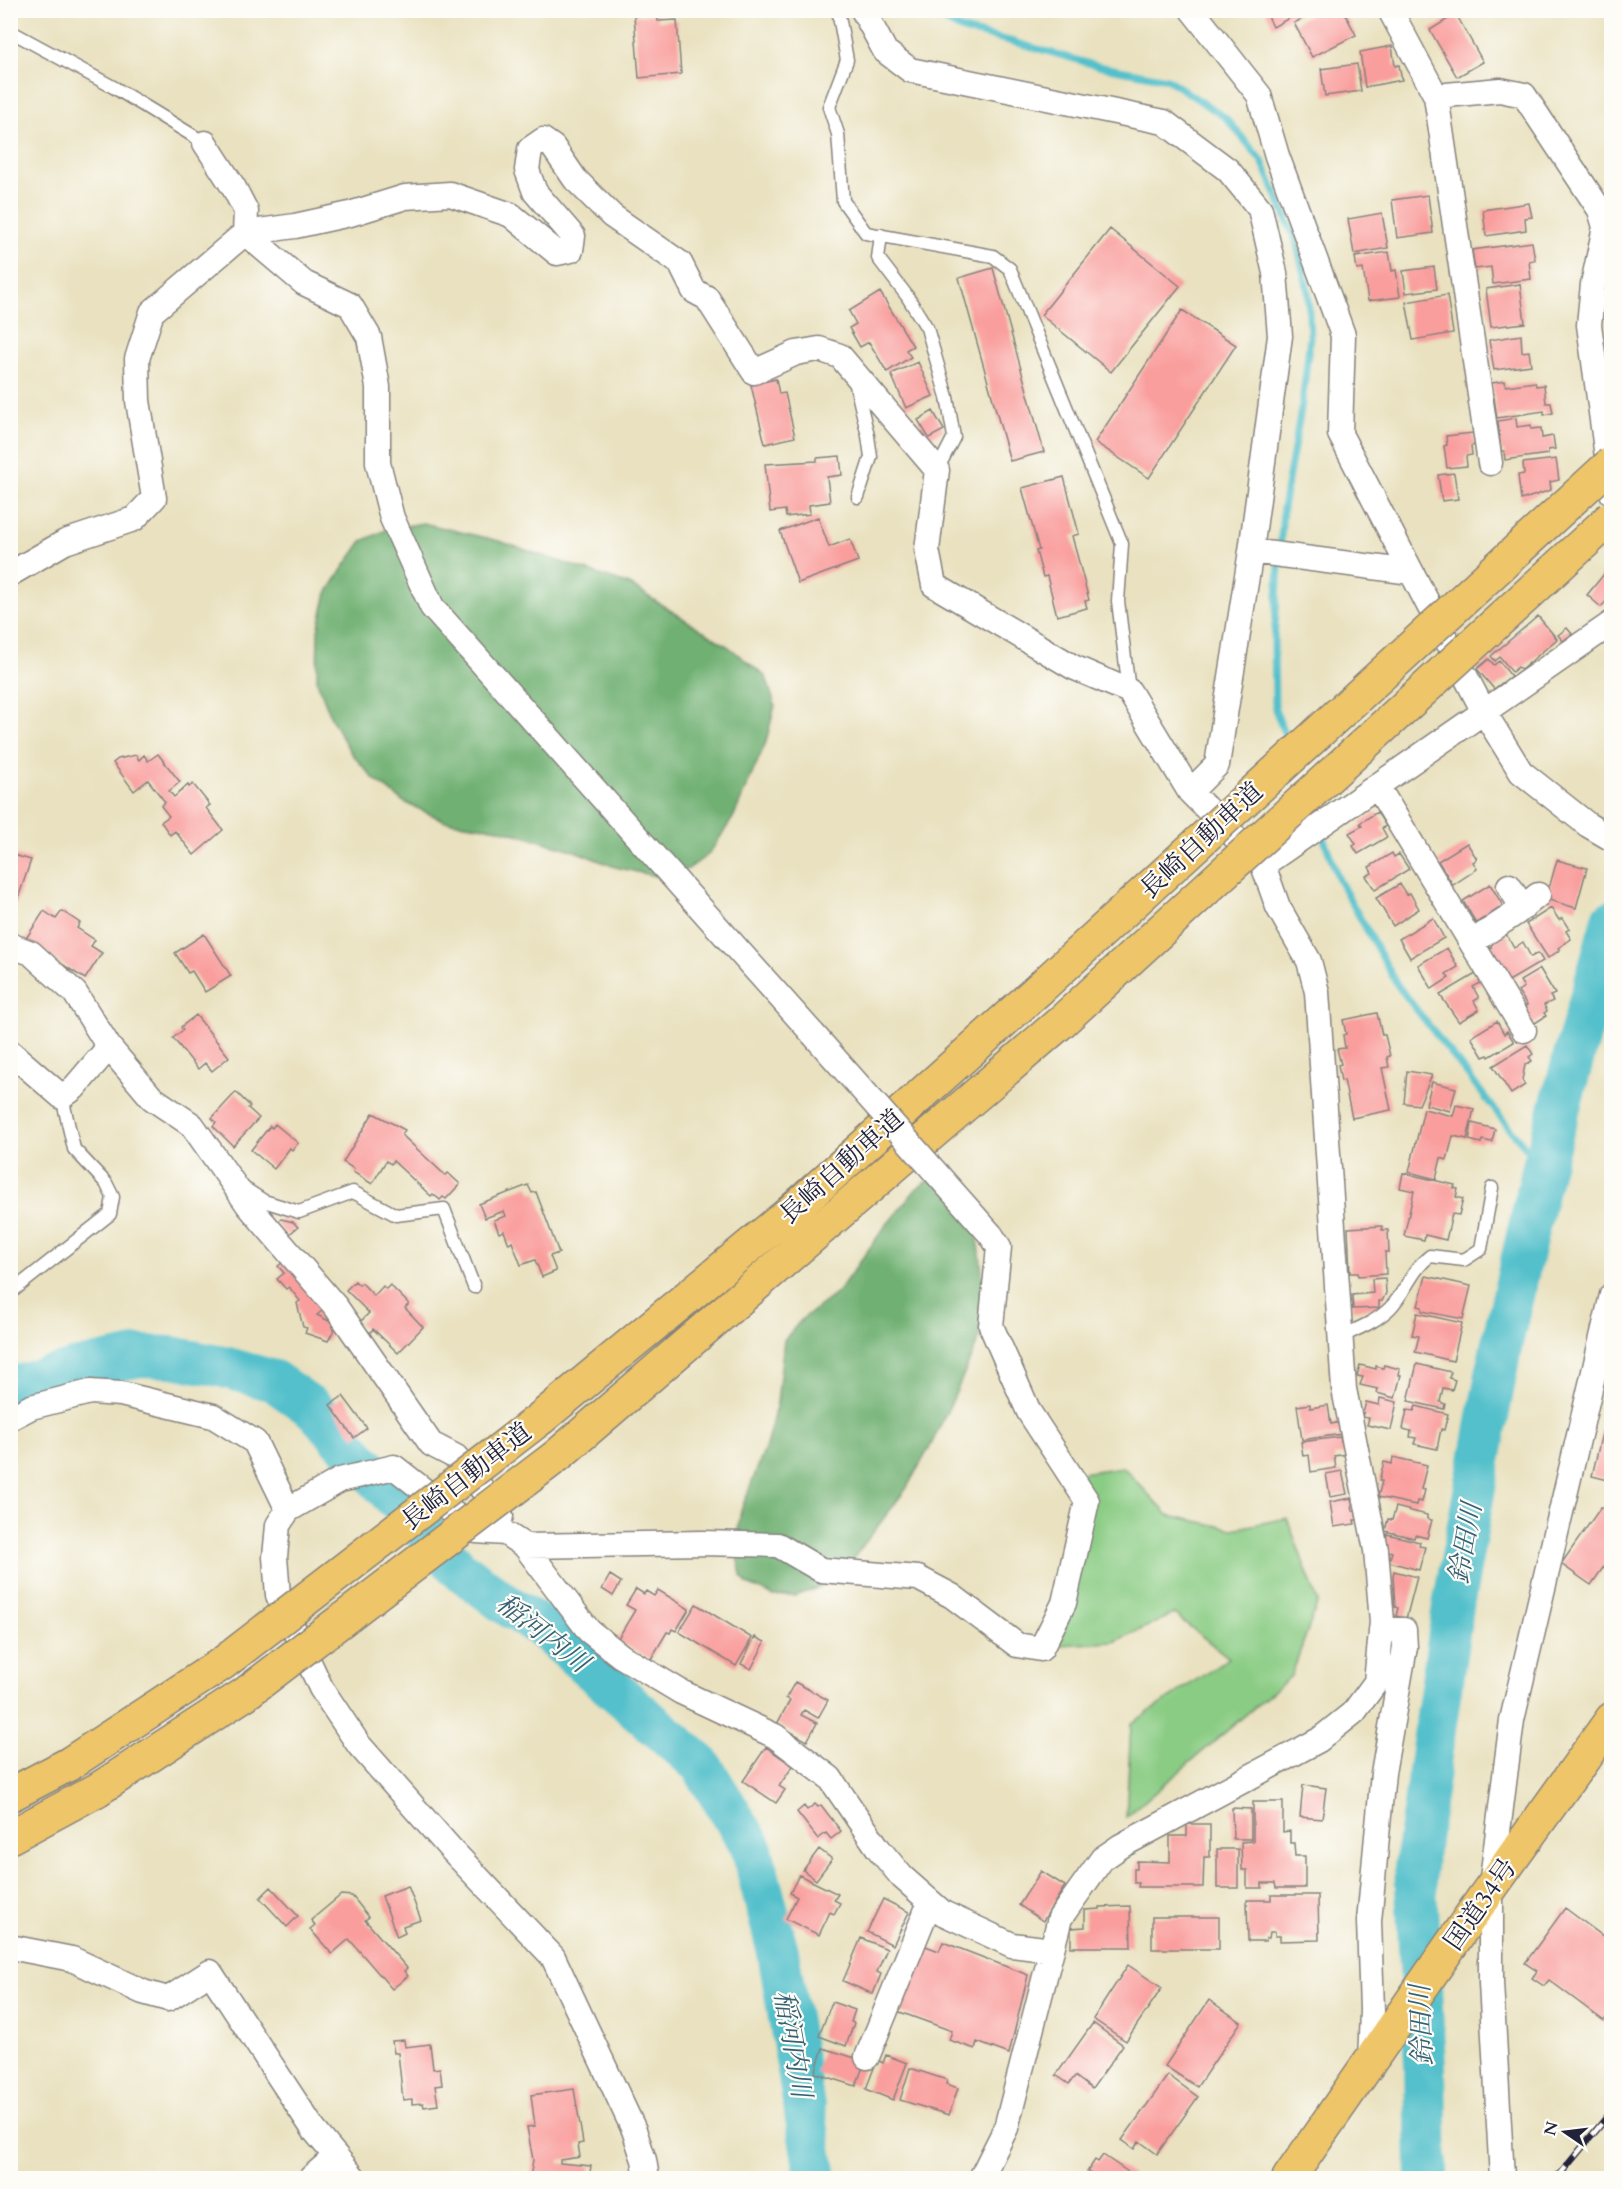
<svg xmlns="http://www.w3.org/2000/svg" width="1622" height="2189" font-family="Cardo,'Noto Serif JP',serif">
	<rect width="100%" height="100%" fill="#fdfcf7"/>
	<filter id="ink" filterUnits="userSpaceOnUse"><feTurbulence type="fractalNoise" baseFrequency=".0167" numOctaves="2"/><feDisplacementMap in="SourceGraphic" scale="12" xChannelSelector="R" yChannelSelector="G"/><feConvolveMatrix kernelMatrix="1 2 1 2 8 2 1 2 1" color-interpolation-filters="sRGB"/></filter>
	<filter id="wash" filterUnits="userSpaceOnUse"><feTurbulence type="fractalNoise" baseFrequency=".008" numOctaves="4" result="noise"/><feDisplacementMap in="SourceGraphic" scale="24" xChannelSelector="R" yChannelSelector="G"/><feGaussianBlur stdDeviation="1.35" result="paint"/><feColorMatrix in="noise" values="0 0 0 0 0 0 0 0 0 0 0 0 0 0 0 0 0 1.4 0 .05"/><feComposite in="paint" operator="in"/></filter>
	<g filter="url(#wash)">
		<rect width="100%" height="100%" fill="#e9e1bf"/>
		<path fill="#8acc84" stroke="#567760" stroke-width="1.5" d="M1123,1467L1168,1515L1233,1529L1287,1518L1318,1602L1291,1676L1126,1817L1131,1724L1229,1658L1174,1614L1114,1642L1058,1645L1072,1604L1082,1473Z"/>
		<path fill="#6fb072" stroke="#486956" stroke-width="1.5" d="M423,523L499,541L630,585L729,647L766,677L775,705L766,742L733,818L709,854L688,869L659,877L615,867L572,850L499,829L445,821L404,802L374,779L351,753L332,720L317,681L318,630L327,593L343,568L362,541L388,529Z
			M952,1166L966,1202L979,1244L984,1292L979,1338L955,1395L932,1443L906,1489L849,1564L820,1587L795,1596H774L747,1584L741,1576L736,1543L741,1510L766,1446L777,1403L784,1340L802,1319L837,1293L884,1228L917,1188Z"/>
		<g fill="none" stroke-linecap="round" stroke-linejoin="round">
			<path stroke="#53c0cb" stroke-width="7" d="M923,10L963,30L1014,42L1098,66L1167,79L1226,118L1262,161L1296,241L1308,291L1310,337L1302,404L1283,508L1274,640L1275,709L1290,748
				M1321,831L1339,880L1398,986L1510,1129L1543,1167"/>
			<path stroke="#53c0cb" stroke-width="42" d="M10,1388L78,1369L140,1356L172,1357L224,1367L274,1381L314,1409L459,1569L504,1603L543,1628L701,1765L751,1846L778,1952L816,2178
				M1427,2178L1425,2066L1415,1867L1453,1606L1501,1347L1543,1167L1612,921"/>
		</g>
		<g id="blocks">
			<path fill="#f99e9d" d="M1265,10H1304L1273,27Z
				M1319,10H1324L1326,15L1335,10H1343L1356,35L1312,57L1294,23Z
				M657,14L658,21L677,20L681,74L639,78L634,16Z
				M1456,14L1483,62L1457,77L1430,30Z
				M1392,46L1395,66L1399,65L1402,80L1365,87L1360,52Z
				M1357,64L1361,91L1325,96L1321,69Z
				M1428,195L1433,233L1397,238L1392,200Z
				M1529,203L1532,217L1525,218L1526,230L1486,236L1483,210Z
				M1382,213L1388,248L1354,254L1348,219Z
				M1110,229L1180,286L1111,372L1041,315Z
				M1532,242L1535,260L1529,261L1531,279L1493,284L1491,267L1475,269L1472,250Z
				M1389,252L1392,271L1396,270L1400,297L1368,301L1363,269L1357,270L1355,257Z
				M1434,267L1437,289L1406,293L1403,271Z
				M993,268L1044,452L1010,461L959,278Z
				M1520,284L1525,323L1491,327L1486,289Z
				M880,292L913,346L906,350L911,357L887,372L869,342L860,347L849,328L856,324L849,311Z
				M1447,295L1453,333L1413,340L1406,302Z
				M1182,310L1236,345L1149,478L1095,442Z
				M1521,335L1522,352L1529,351L1531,365L1494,370L1489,340Z
				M918,362L933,396L906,408L891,374Z
				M776,379L779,394L785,393L795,437L765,444L751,385Z
				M1505,381L1506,386L1535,382L1536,386L1544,385L1546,403H1551L1553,413L1544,415V411L1497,418L1492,383Z
				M933,411L944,430L929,438L918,420Z
				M1516,418L1517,427L1531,425V429L1541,428L1542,438L1553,436L1555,449L1548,450V454L1505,460L1504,451H1501L1498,421Z
				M1473,433L1475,445L1471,446L1472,455L1466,456L1467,466L1447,468L1444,446L1447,445L1446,436Z
				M840,456L842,475L827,477L830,502L809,505L810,514L786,517L785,510L770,512L765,464L817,461V458Z
				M1556,459L1559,480L1550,482L1551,490L1521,500L1518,475L1524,474L1523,463Z
				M1454,473L1458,499L1442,501L1438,475Z
				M1064,477L1079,534L1072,536L1089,600L1085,601L1087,608L1057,616L1047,576L1043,577L1036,551L1039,550L1022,488Z
				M818,517L829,547L850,539L858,561L798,583L780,531Z
				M1604,574L1612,581L1606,587L1612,592V595L1601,607L1587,595Z
				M1538,616L1557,639L1521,670L1518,667L1512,672L1500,657L1495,661L1491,656Z
				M1567,628L1572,634L1563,641L1558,635Z
				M1489,659L1494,665L1499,661L1511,676L1494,689L1477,669Z
				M158,754L180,782L169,791L174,797L188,785L189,787L193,784L210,805L206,808L223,830L194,855L175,831L170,835L161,822L169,816L161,806L165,802L148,780L134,791L113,763L118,759L136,755L139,760L144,755L148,761Z
				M1377,812L1386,826L1382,828L1387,837L1358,854L1353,846L1356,844L1349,833L1362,826L1360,823Z
				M1467,843L1477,859L1473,862L1477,869L1453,885L1438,861Z
				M1392,853L1394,857L1399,854L1409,869L1375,890L1366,876L1372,873L1369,867Z
				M10,854L31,860L11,919H10Z
				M1557,860L1587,868L1576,908L1546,899Z
				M1400,884L1406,895L1410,893L1419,909L1393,926L1376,898Z
				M1490,884L1503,906L1492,913L1494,917L1486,921L1484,918L1476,923L1463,901Z
				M1551,908L1559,920L1562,918L1569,929L1566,931L1571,939L1558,948L1560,950L1548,958L1526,924Z
				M44,911L56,919L62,911L80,923L77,928L95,940L91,946L102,953L85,979L25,940Z
				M1433,918L1444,938L1410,958L1399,939Z
				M204,934L231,976L205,992L192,971L188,973L175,953Z
				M1506,934L1514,948L1523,942L1531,957L1538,953L1543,961L1507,982L1490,953L1492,943Z
				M1447,948L1458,967L1446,974L1449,978L1432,989L1418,965Z
				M1540,969L1555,994L1550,996L1553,1001L1544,1005L1547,1011L1544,1013L1546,1016L1532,1025L1523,1008L1527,1005L1518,991L1524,987L1520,981Z
				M1479,972L1484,981L1473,987L1479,998L1474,1001L1479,1010L1459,1022L1440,995Z
				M1377,1013L1382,1035H1385L1390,1056L1387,1057L1389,1067L1382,1068L1391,1110L1352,1118L1344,1080L1341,1081L1338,1065L1341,1064L1337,1049L1345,1048L1343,1035L1346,1034L1343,1020Z
				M196,1015L229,1057L212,1071L205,1063L198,1069L173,1038L183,1030L181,1027Z
				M1497,1021L1504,1034L1507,1031L1514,1042L1489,1057L1488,1055L1483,1057L1471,1037Z
				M1527,1045L1533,1054L1529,1057L1532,1061L1525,1065L1522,1080L1525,1085L1511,1094L1493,1066Z
				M1407,1071L1432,1075L1419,1105L1404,1103Z
				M1432,1082L1456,1088L1450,1111L1426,1105Z
				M236,1092L250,1106L248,1108L259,1118L233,1146L213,1126L216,1122L212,1118Z
				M1456,1105L1474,1109L1467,1139L1453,1136L1447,1160L1441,1158L1436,1179L1409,1172L1424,1109L1453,1116Z
				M373,1113L405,1130L402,1135L445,1175L448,1173L460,1184L446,1199L443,1197L440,1200L433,1194L431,1196L393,1161L391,1164L386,1161L372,1184L353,1172L354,1169L343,1162Z
				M1472,1123L1495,1129L1492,1142L1482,1140L1481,1143L1469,1140Z
				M275,1124L298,1143L292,1150L290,1148L274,1169L251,1150L270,1126L272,1128Z
				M1403,1173L1455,1185L1454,1188L1458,1189L1456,1197L1463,1199L1459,1215L1452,1214L1446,1240L1425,1235L1424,1240L1404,1236L1414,1191L1400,1188Z
				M528,1185L532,1193L536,1192L559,1253L550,1256L556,1271L542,1277L535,1260L521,1265L512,1242L509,1244L504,1231L499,1233L494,1220L506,1216L504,1211L485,1218L479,1204Z
				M281,1219L293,1222L298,1227L287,1236L276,1224Z
				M1382,1226V1230H1388L1389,1252H1385L1386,1274L1358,1276V1273H1350L1348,1228Z
				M286,1260L324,1309L317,1315L333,1323L332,1328L334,1330L328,1341L305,1333L307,1328L303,1327L297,1303L300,1301L289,1287L286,1289L277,1279L284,1273L278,1266Z
				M1426,1276L1471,1286L1463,1319L1422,1311V1307L1418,1306Z
				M1385,1278L1386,1293L1382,1301H1379V1308L1353,1309L1352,1295L1373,1293L1372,1279Z
				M355,1281L359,1285L362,1283L374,1296L383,1286L386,1289L390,1285L409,1304L405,1308L423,1327L398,1353L373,1329L370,1333L359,1323L369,1313L346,1290Z
				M1417,1313L1462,1323L1453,1361L1415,1352L1419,1336L1412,1335Z
				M1417,1364L1451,1372L1449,1378L1455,1380L1452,1390L1443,1388L1440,1402L1445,1404L1444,1409L1408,1401Z
				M1360,1365L1376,1369V1366L1383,1368L1384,1365L1400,1369L1399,1375H1401L1395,1398L1377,1393L1378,1389L1360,1385L1363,1377L1357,1376Z
				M343,1396L367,1428L354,1438L330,1405Z
				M1380,1398L1397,1402L1391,1430L1367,1425L1369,1418L1362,1417L1366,1402L1379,1405Z
				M1310,1404V1408L1328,1405L1331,1424L1341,1422L1342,1434L1302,1440L1297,1406Z
				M1416,1406L1448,1414L1444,1430L1441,1429L1437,1449L1414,1444L1416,1438L1410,1437L1411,1431L1403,1429L1407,1410L1414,1411Z
				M1603,1429L1612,1431V1481L1592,1476Z
				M1340,1437L1341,1441L1345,1440L1347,1454L1334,1456L1336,1468L1311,1472L1309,1455L1303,1456L1301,1442Z
				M1393,1457L1427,1465L1421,1489L1425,1490L1422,1502L1417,1501L1416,1505L1378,1497L1382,1481H1379L1384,1462L1392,1464Z
				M1342,1471L1347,1494L1330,1497L1326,1474Z
				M1351,1498L1353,1511H1356L1357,1520H1354L1355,1524L1334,1527L1330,1502Z
				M1396,1507L1427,1515V1519L1432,1520L1427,1538L1415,1535L1414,1538L1385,1531L1388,1519L1392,1520Z
				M1601,1507L1612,1515V1555L1591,1585L1561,1564Z
				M1387,1534L1420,1542L1419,1546L1425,1547L1419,1570L1389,1562L1392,1552L1385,1550Z
				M1394,1571L1417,1577L1406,1619L1396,1616L1398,1608L1395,1607L1393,1576Z
				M610,1575L621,1582L613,1596L602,1589Z
				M636,1589L644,1594L646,1591L654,1596L658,1590L689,1609L676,1631L672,1629L670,1633L667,1632L651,1659L617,1640L635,1610L626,1605Z
				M696,1604L752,1638L736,1666L679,1632Z
				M755,1637L765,1642L751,1669L741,1664Z
				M795,1682L828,1700L818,1718L804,1710L801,1715L817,1723L807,1741L777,1724L790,1700L786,1698Z
				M766,1747L793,1766L779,1786L785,1790L776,1803L743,1781Z
				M1303,1785L1326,1788L1322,1819L1300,1817Z
				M1253,1802H1283V1832L1290,1831V1843H1294L1295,1856H1305V1888H1276L1275,1883H1262V1888H1247V1870H1242L1241,1842L1253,1841Z
				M815,1804L818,1807L821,1805L841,1831L831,1839L826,1833L818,1839L797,1812L804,1806L807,1810Z
				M1232,1808L1251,1809V1839H1233Z
				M1187,1824H1210V1857H1204L1203,1887H1138L1139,1883H1134V1869H1137V1861L1170,1862V1836H1187Z
				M819,1849L832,1859L816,1880L803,1870Z
				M1217,1849H1238V1888H1217Z
				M1041,1871L1065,1886L1043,1921L1019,1905Z
				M799,1875L838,1894L834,1900L840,1903L834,1914L830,1912L819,1935L786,1919L797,1897L790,1893Z
				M408,1886L421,1920L403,1926L405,1933L397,1937L382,1896Z
				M271,1887L298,1916L287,1927L260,1898Z
				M341,1895L352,1896L369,1917L365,1920L407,1968L404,1971L408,1976L392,1989L349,1939L332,1954L310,1929L315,1925L311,1920Z
				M1271,1895H1318L1319,1940L1280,1941V1936H1275V1932H1270L1269,1938H1266V1941H1248L1247,1900H1271Z
				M883,1899L909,1912L893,1945L867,1932Z
				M1130,1906L1131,1947H1071V1928L1085,1927V1910L1100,1909V1907Z
				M1565,1908L1612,1943V2011L1604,2021L1549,1980L1544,1986L1532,1978L1537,1971L1525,1963Z
				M1152,1917H1219V1949H1152Z
				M861,1938L887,1949L877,1972L881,1974L873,1994L843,1981Z
				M943,1942L1028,1975L1009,2054L977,2042L975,2049L949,2040L952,2031L897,2011L923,1945L939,1951Z
				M1128,1965L1162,1988L1126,2041L1093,2019Z
				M1209,2000L1241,2022L1197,2087L1165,2066Z
				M832,2002L855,2010L851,2022L854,2023L846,2046L819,2036Z
				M1093,2023L1123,2045L1092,2089L1075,2076L1069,2084L1056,2075Z
				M404,2040L405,2047L430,2044L433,2069L440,2068L442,2085L435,2086L438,2105L424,2107L423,2103L412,2104V2099L403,2100L398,2053H394L392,2041Z
				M823,2048L865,2061L856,2086L815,2073Z
				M886,2055L907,2063L893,2100L866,2089L877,2060L883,2063Z
				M910,2068L947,2080L946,2084L958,2088L949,2115L900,2100Z
				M1168,2075L1198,2097L1157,2154L1139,2141L1134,2149L1122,2140Z
				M574,2089L583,2143L578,2144L580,2157L560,2160V2163L591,2166L589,2178H530L533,2160L527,2127L535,2126L531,2095Z
				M1103,2155L1134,2176L1133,2178H1088L1091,2174L1087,2172L1095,2160L1098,2162Z"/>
		</g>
	</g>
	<g filter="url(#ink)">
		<use href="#blocks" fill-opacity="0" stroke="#86827d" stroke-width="1.5"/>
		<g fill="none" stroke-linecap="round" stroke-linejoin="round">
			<defs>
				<path id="lane" d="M838,10L847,60L829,107L838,134L843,201L866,233L993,256L1010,269L1122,544L1118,601L1129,691
					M10,31L115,88L205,143
					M881,235L878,258L907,296L927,328L947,397L954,437L937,470
					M855,381L868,436L871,457L858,497
					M244,1188L264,1201L299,1212L353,1192L396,1215L444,1209L474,1287
					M10,1293L110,1214L113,1197L106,1183L74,1149L62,1097
					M1340,1337C1357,1329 1376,1322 1390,1308C1406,1292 1411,1270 1430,1256L1464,1260L1481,1249L1492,1188"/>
				<path id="street" d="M863,10L885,51L910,70L1164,122L1228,170L1260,209L1275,273L1280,336L1251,551L1217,765L1190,792
					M1192,10L1259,95L1277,156L1343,335L1340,434L1484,712L1521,772L1588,825L1612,839
					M1390,10L1436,96L1490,463
					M1436,96L1500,90L1524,95L1600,210L1605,227L1593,284L1589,325L1612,493
					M205,143L234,188L246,211L245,233
					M245,233L304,283L350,305L369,337L378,387V463L392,518L432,607L813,1034
					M1251,551L1411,572
					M10,574L65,542L134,519L154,498L138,401L137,359L152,312L245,233L295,226L350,214L405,197L450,194L511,215L557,253L571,250L573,236L535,192L527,170L530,149L543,140L553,147L575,179L612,216L680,263L694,291L707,298L754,372L796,353L819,349L840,356L937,470L927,550L934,585L1073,667L1129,691L1190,792L1263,865L1278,907L1309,961L1317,992L1344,1389L1376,1550L1382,1622L1376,1682L1354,1712L1319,1740L1121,1846L1102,1859L1060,1918L1006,2128L981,2178
					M1377,786L1524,1030
					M1263,865L1612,623
					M1509,886L1523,908
					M1472,942L1516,913L1538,895
					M10,945L31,953L75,993L109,1047L152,1098L192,1125L249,1206L336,1307L431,1444L456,1457L500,1511L501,1516
					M10,1052L62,1097L74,1088L109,1047
					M10,1418L31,1407L90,1392L121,1394L213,1416L255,1442L288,1510
					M525,1546L703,1543L778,1545L821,1570L918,1578L952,1596L1017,1645L1041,1649L1064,1603L1087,1501L1029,1412L991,1326L999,1247L991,1235
					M10,1947L72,1959L143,1992L168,1999L210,1972L314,2130L354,2178
					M867,2057L930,1902
					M1370,2063L1372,2010L1369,1921L1383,1773L1405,1647L1404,1630H1381
					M311,2178L336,2156
					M647,2178L644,2160L634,2130L553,1957L449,1847L359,1745L321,1688L278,1595L275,1557L278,1525L288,1510L340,1480L394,1467L476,1531L505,1533L525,1546L589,1631L621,1656L681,1692L775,1736L830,1778L878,1848L902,1877L943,1913L1012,1945L1052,1950
					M1502,2178L1491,1983V1887L1512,1720L1612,1295"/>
				<path id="highway" d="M541,1418L787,1215L1039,989
					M558,1455L1060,1023
					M10,1795L69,1764
					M10,1837L97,1790
					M1289,2178L1482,1900L1612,1719"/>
			</defs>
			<use href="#lane" stroke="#86827d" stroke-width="15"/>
			<use href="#street" stroke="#86827d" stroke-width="27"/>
			<use href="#highway" stroke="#86827d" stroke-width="36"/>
			<use href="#lane" stroke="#fff" stroke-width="12"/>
			<use href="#street" stroke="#fff" stroke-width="24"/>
			<use href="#highway" stroke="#eec569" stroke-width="33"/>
			<defs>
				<path id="rail" d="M1557,2178L1612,2111"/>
			</defs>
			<use href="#rail" stroke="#22223b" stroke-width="7"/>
			<use href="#rail" stroke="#fdfcf7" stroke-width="4.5" stroke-dasharray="14" stroke-linecap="butt"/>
			<defs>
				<path id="street-bridge" d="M813,1034L991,1235"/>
				<path id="highway-bridge" d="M1039,989L1612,463
					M1060,1023L1612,517
					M69,1764L223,1663L541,1418
					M97,1790L245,1694L558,1455"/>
			</defs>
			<use href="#street-bridge" stroke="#86827d" stroke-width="27" stroke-linecap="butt"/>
			<use href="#highway-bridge" stroke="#86827d" stroke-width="36" stroke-linecap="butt"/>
			<use href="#street-bridge" stroke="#fff" stroke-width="24"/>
			<use href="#highway-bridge" stroke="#eec569" stroke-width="33"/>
		</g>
	</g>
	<g text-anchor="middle" stroke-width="4.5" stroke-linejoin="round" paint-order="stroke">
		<g font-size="26" fill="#22223b" stroke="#fdfcf7">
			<text transform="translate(1201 840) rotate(-43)" y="9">長崎自動車道</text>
			<text transform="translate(841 1166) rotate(-42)" y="9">長崎自動車道</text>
			<text transform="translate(466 1476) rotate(-38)" y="9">長崎自動車道</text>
			<text transform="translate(1480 1904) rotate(-55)" y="9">国道34号</text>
		</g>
		<g font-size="27" font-style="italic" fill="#366175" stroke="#fdfcf7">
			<text transform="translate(1465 1543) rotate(-80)" y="9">鈴田川</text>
			<text transform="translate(543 1633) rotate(38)" y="9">稲河内川</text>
			<text transform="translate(1421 2025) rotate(-92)" y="9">鈴田川</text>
			<text transform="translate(793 2044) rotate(80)" y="9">稲河内川</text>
		</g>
	</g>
	<rect width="1622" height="2189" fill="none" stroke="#fdfcf7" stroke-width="36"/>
	<g transform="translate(1565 2132) rotate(284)" stroke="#fdfcf7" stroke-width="4.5" paint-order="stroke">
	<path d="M0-4.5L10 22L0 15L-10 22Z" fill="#22223b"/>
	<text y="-9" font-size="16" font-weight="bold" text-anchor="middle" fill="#22223b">N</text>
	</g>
</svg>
